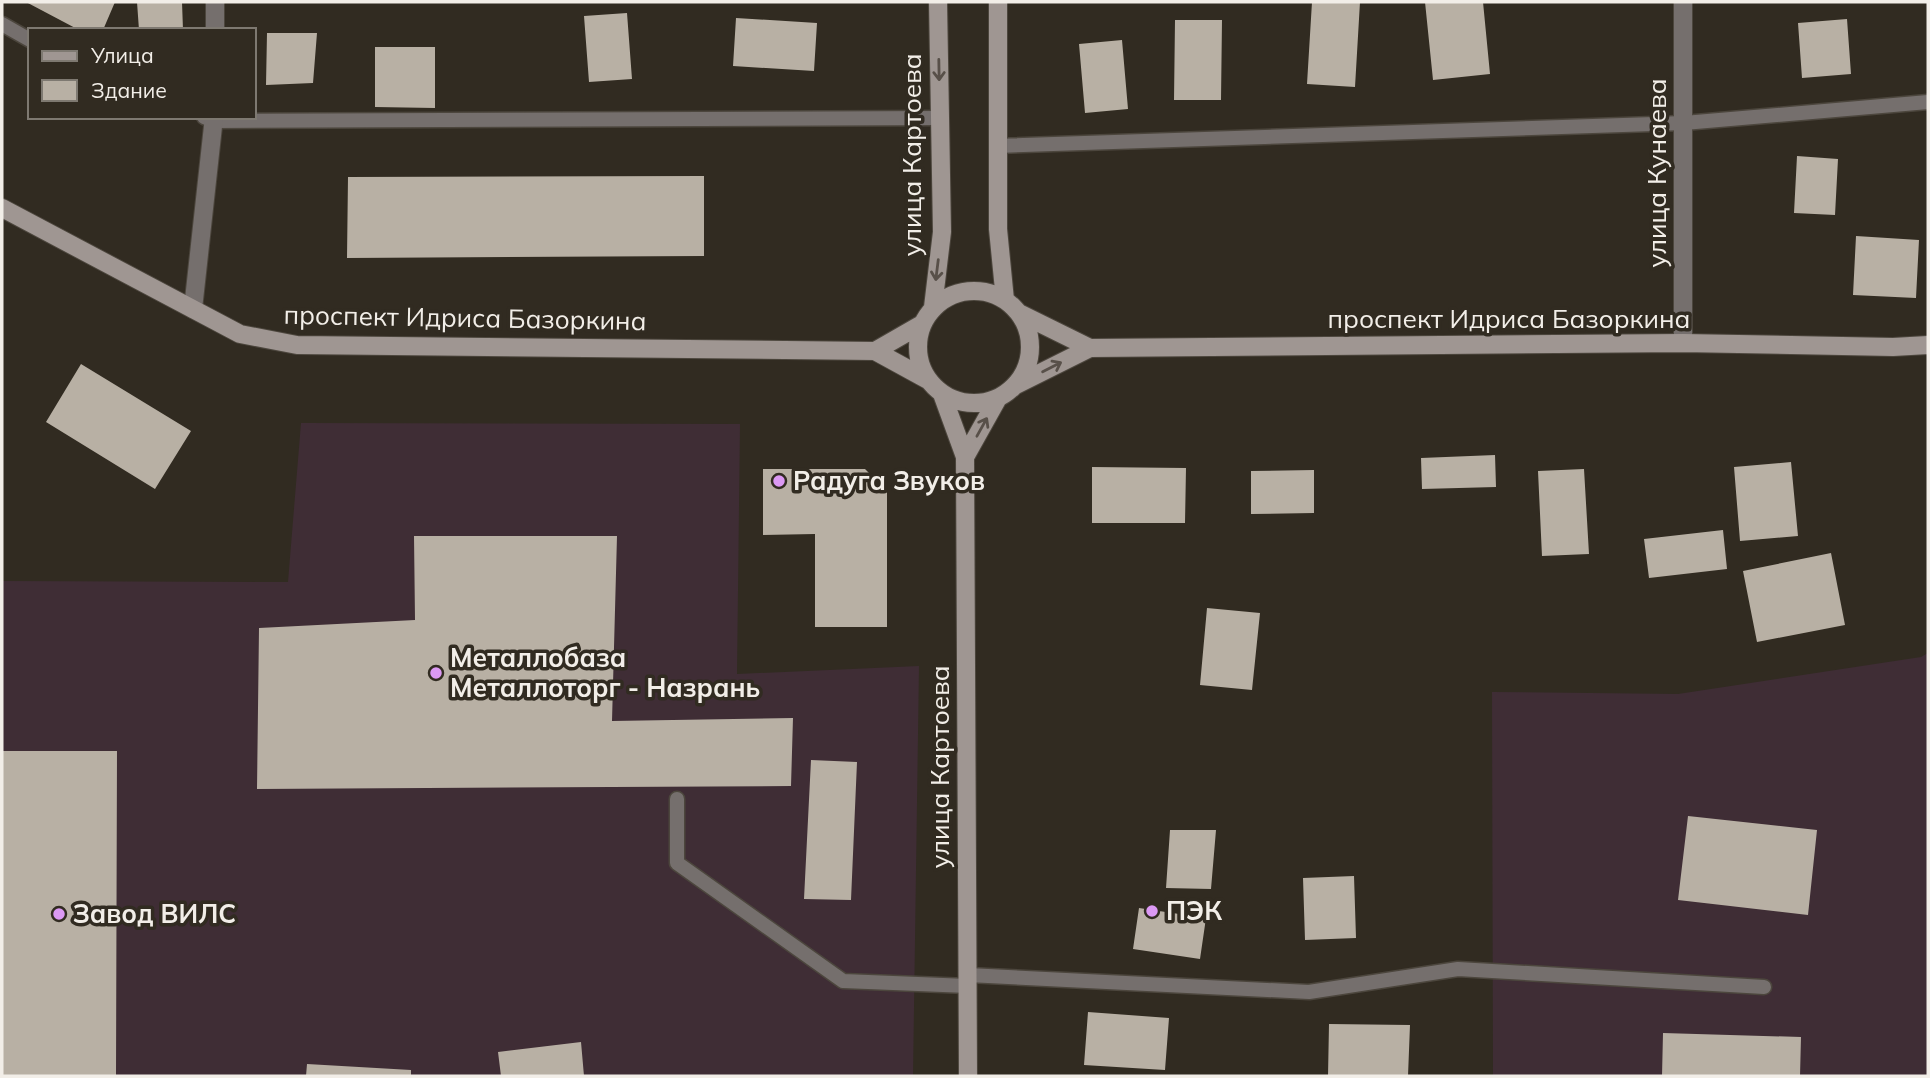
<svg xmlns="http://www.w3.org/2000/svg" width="1930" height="1078" font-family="Mulish,sans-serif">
	<rect width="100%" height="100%" fill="#312b21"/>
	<path fill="#3f2d35" d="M301,423L740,424L737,674L919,666L913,1076H2V581L288,582Z
		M1928,653V1076H1493L1492,692L1678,694L1921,657Z"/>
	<path fill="#b8b0a4" d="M26,2H115L103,30H79Z
		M137,2H182L183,30H139Z
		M1312,2H1360L1355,87L1307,84Z
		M1425,2H1483L1490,74L1433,80Z
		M627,13L632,79L589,82L584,16Z
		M736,18L817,23L814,71L733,66Z
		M1847,19L1851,74L1802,78L1798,23Z
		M1175,20H1222L1221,100H1174Z
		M267,33H317L313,83L266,85Z
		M1122,40L1128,109L1085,113L1079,44Z
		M375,47H435V108L375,107Z
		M1797,156L1838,159L1835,215L1794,213Z
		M704,176V256L347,258L348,177Z
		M1856,236L1919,240L1916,298L1853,295Z
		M81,364L191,431L155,489L46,422Z
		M1495,455L1496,487L1422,489L1421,458Z
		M1791,462L1798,536L1740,541L1734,467Z
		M1092,467L1186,468L1185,523H1092Z
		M763,469H865L887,491V627H815V534L763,535Z
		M1584,469L1589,554L1542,556L1538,471Z
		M1314,470V513L1251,514V471Z
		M1723,530L1727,569L1649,578L1644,539Z
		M414,536H617L612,721L793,718L791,786L257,789L259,628L415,620Z
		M1831,553L1845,625L1757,642L1743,571Z
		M1207,608L1260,613L1252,690L1200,685Z
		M2,751H117L116,1076H2Z
		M811,760L857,762L851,900L804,899Z
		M1688,816L1817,830L1808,915L1678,900Z
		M1170,830H1216L1211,889L1166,888Z
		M1354,876L1356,938L1305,940L1303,878Z
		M1139,908L1206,918L1200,959L1133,949Z
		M1088,1012L1169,1018L1165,1070L1084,1065Z
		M1329,1024L1410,1025L1408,1076H1328Z
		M1663,1033L1801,1037L1800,1076H1662Z
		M581,1042L584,1076H501L498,1052Z
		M307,1064L411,1070V1076H306Z"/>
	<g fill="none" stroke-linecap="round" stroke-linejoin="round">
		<defs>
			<path id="lane" d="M2,24L30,40
				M204,117L214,121L940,118
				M997,146L1684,123L1928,102
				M677,799V863L843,981L968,986
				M968,975L1309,992L1458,969L1764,987"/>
			<path id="street" d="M215,30V2
				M193,309L214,117
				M1683,343V2"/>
			<path id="secondary" d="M998,2V229L1005,300
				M2,208L240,334L297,345L875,351L928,380
				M918 347a56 56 0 1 1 112 0a56 56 0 1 1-112 0Z
				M933,307L942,232L938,2
				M1019,313L1090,348
				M875,351L922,324
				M1014,386L1090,348L1683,343L1893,347L1928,345
				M942,394L965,457L968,1076
				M965,457L998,398"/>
		</defs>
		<use href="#lane" stroke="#4c463d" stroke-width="17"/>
		<use href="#street" stroke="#4c463d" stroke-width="20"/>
		<use href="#secondary" stroke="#4c463d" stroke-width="20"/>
		<use href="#lane" stroke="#756f6d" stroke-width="14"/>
		<use href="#street" stroke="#756f6d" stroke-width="18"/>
		<use href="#secondary" stroke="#9f9692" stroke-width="18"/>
	</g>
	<defs><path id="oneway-shaft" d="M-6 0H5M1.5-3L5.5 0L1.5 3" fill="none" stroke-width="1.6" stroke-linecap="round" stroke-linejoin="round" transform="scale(1.75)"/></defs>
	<g stroke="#585049">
		<use href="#oneway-shaft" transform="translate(939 70) rotate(89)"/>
		<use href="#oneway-shaft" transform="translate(937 270) rotate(97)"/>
		<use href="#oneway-shaft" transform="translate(1052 367) rotate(-27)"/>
		<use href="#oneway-shaft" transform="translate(982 427) rotate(-61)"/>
	</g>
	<g fill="#dc99f4" stroke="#312b21" stroke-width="2.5">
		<circle cx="779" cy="481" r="7"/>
		<circle cx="436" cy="673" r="7"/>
		<circle cx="1152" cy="911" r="7"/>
		<circle cx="59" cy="914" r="7"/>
	</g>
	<g text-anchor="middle" stroke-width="7" stroke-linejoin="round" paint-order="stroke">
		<g font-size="26" fill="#f2eee8" stroke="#312b21">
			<text transform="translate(912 155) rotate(-90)" y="9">улица Картоева</text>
			<text transform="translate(1657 173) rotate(-90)" y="9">улица Кунаева</text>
			<text transform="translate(465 318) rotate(1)" y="9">проспект Идриса Базоркина</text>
			<text x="1509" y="328">проспект Идриса Базоркина</text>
			<text transform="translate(940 767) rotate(-90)" y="9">улица Картоева</text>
		</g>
		<g font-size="26" font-weight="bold" fill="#f2eee8" stroke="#312b21" text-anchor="start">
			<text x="793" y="490">Радуга Звуков</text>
			<text x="450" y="667">Металлобаза<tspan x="450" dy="30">Металлоторг - Назрань</tspan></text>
			<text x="1166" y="920">ПЭК</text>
			<text x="73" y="923">Завод ВИЛС</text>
		</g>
	</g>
	<rect width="1930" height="1078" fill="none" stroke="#f2eee8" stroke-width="7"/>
	<rect x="28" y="28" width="228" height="91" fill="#312b21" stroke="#7e7971" stroke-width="2"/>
	<rect x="42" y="51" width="35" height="10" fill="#9f9692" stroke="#7e7971" stroke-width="2"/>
	<text x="91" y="63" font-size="21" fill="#f2eee8">Улица</text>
	<rect x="42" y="80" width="35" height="21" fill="#b8b0a4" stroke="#7e7971" stroke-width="2"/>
	<text x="91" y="98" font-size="21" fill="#f2eee8">Здание</text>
</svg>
